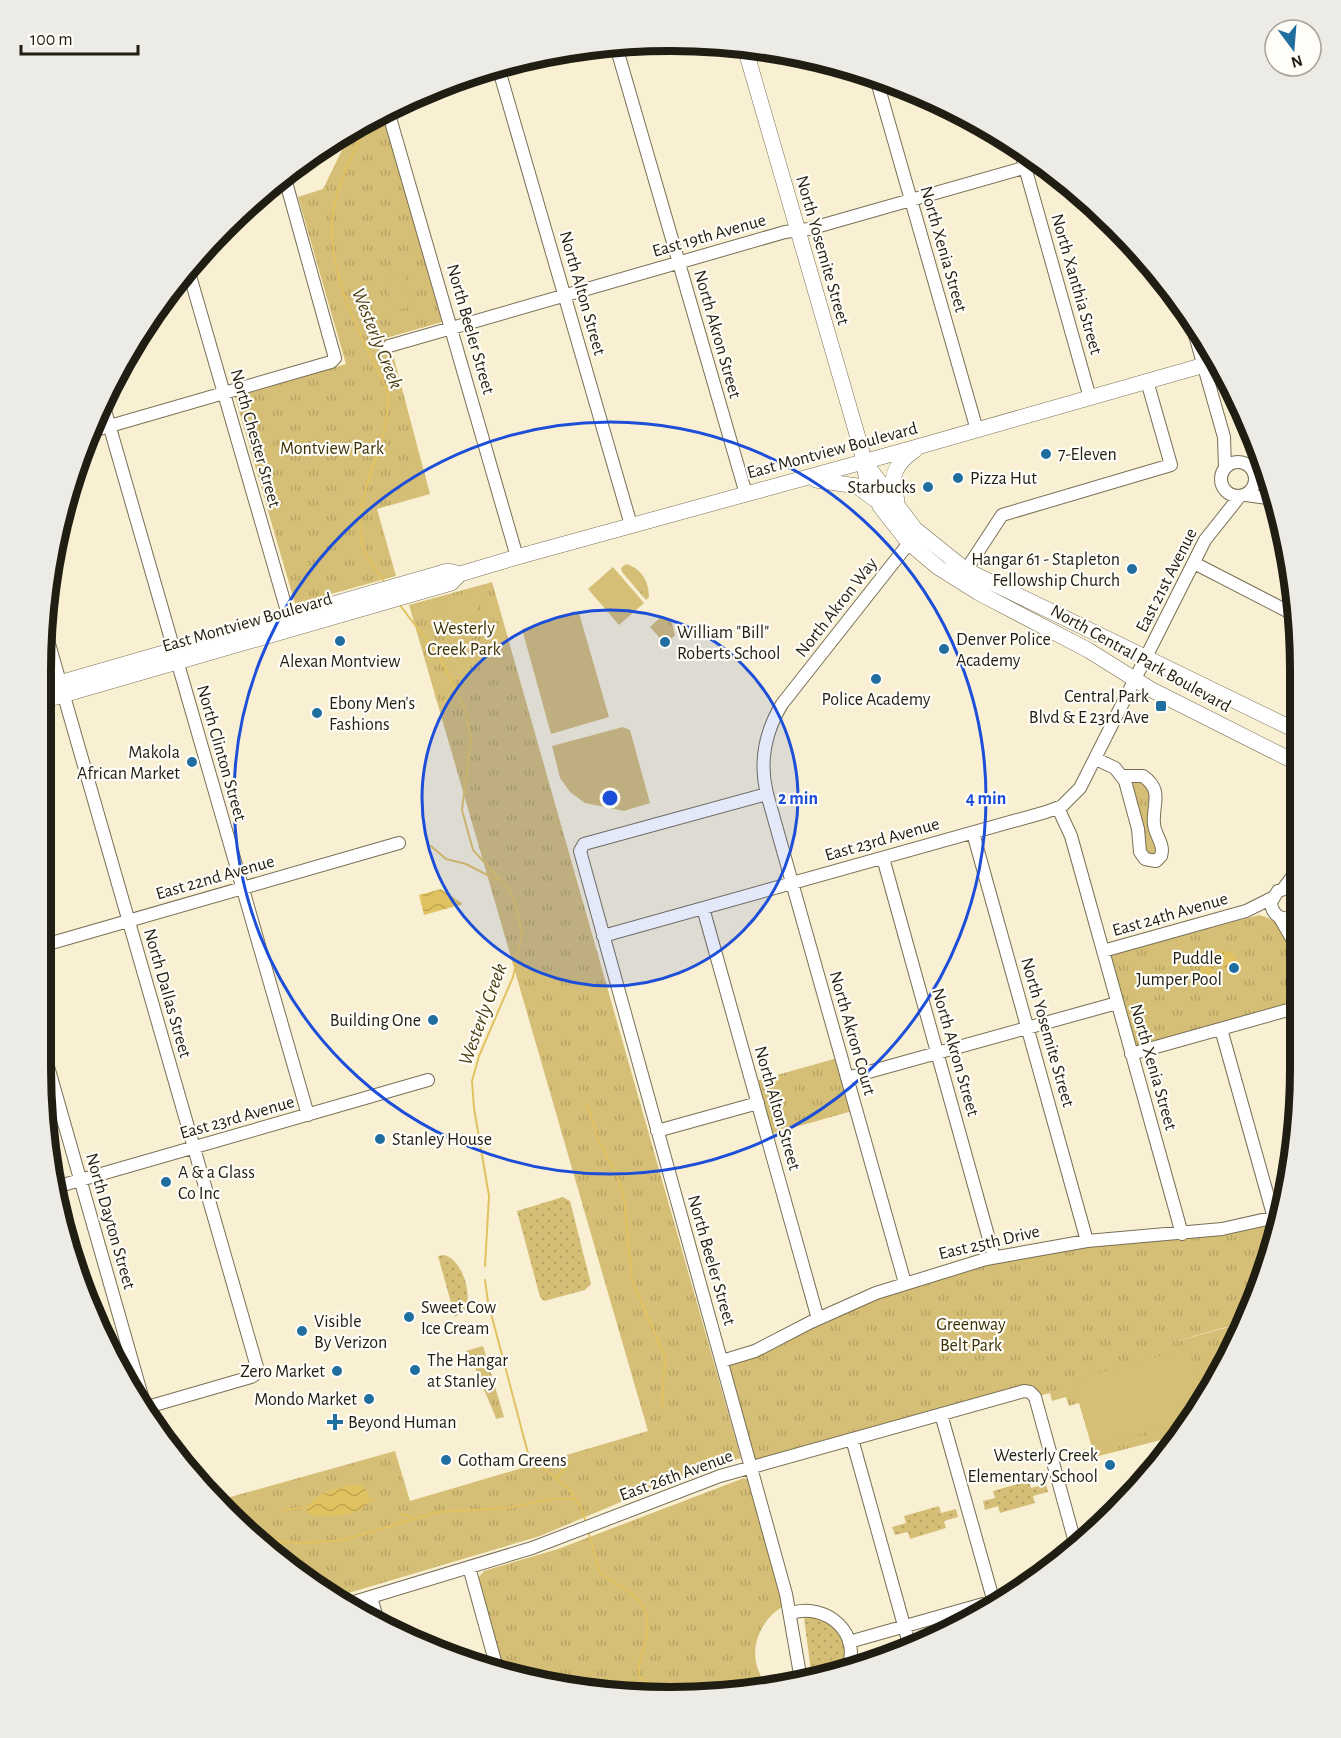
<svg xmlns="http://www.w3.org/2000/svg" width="1341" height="1738" font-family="'Alegreya Sans',sans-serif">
	<defs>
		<pattern id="grass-dots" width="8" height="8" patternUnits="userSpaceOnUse" patternTransform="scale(1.5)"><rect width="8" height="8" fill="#d5be75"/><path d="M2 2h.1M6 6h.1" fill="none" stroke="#b7a364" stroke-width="1.8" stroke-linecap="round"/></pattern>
		<pattern id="park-tufts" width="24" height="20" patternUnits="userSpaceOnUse" patternTransform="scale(1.5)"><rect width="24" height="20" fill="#d5be75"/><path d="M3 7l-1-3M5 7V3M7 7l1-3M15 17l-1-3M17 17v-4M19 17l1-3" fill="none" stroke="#b7a364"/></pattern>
		<pattern id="water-waves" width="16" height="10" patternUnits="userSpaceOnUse" patternTransform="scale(1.5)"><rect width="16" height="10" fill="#e1c260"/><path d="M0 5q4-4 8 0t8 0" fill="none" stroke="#c1a652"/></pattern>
	</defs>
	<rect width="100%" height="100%" fill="#f9f0d3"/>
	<path fill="url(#grass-dots)" d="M563,1197L570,1201L591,1284L585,1290L544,1301L540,1297L517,1211Z
		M444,1255C462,1259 472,1293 466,1309L455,1317L438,1256Z
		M1029,1481L1031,1488L1046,1484L1048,1492L1033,1496L1035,1503L1000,1513L998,1506L985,1510L983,1501L995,1498L993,1491Z
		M939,1506L941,1513L956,1509L958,1517L944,1521L946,1528L910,1539L908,1532L895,1535L892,1527L906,1523L904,1516Z
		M814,1617C840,1625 853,1649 839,1674L812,1679L804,1618Z"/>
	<path fill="url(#park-tufts)" d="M383,113L442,322L386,338L390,355H393L430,494L377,509L396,576L295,604L235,397L346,364L298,197L323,189L344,146L341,136Z
		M626,564C641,568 649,581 649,597L646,600L622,572L621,568Z
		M492,582L741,1458L685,1475L540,1536L335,1597L225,1513L216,1501L395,1451L410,1501L648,1431L409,605Z
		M662,616L672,623L675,635L666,645L650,627Z
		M1135,777L1150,786L1160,854L1146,857L1129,778Z
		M1259,915C1297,923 1295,972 1295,1003L1136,1048L1110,955Z
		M841,1057L856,1110L767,1135L752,1082Z
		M1280,1216L1267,1270L1241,1323L1155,1347L1240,1324L1195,1417L1180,1435L1095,1457L1079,1403L1069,1406L1066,1397L1052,1401L1050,1393L1035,1397L1030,1392L751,1467L722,1361L951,1268Z
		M483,1346L504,1417L496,1419C490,1400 479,1383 474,1363L469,1364L466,1351Z
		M744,1478L751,1481L785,1605C757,1621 744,1657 767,1685L671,1697L505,1675L478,1578L484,1571L558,1549Z"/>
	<path fill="#d5be75" d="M403,272L412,306L394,311L384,277Z
		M417,453L429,492L402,500C397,482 401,463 417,453Z
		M613,567L644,603L619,625L588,589Z
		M485,587L475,618L470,649L449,621L428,604Z
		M579,613L609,717L551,734L522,629Z
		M623,727L630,730L650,803L624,811L585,803L570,792L560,778L552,746Z
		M1189,1348L1203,1400L1192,1420L1092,1447L1073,1380Z"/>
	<path fill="url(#water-waves)" d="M441,889L463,904L424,915L419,895Z
		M1218,950L1232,953L1243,967L1236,976L1231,975L1221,965H1216L1212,970L1218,975V981L1211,986L1207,983L1213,979L1210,977L1202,981L1199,973L1208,956Z
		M351,1485H361L367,1491L369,1502C360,1517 321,1519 307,1513C307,1495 337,1488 351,1485Z"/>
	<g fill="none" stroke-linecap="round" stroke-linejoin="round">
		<path stroke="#e1c260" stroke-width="2" d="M368,121C358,145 344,169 337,194C317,262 360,330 387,391C394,445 346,498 364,549C368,561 379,573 386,584
			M399,604L440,658L465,708L471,738L462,810L473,850L508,888L515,903L522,934L513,977L479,1056L472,1081L474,1108L489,1196L485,1266
			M431,846L446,859L466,864L497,880L500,878
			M587,1103L598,1139L618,1178L624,1198L632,1280L665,1357L662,1407
			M485,1280L488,1302L529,1457L568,1488L581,1507L586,1523
			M557,1477L570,1462
			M369,1499L374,1501
			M283,1511L308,1506
			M401,1514L412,1517
			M588,1531L600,1573C630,1594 656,1599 645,1644C642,1655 637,1665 639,1676L664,1697
			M261,1541L306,1543L343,1540L438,1512L508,1508L551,1499H576"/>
		<defs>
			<path id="minor" d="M616,46L746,494
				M499,70L631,525
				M876,78L977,430
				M422,93L569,50
				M388,111L517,557
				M1019,146L1090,398
				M188,269L291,625
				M1189,314L1224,437L1225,468
				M389,346L785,232L809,229L1041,163
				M102,400L308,1115
				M89,432L331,362L335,358L284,175
				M1221 479a17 17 0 1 1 34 0a17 17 0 1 1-34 0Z
				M1246,495L1274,499
				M1194,563L1295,615
				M966,570L1002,515L1171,465L1147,381
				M43,623L257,1367L256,1374L251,1377L144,1408
				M1096,759L1115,768L1125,781L1138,829L1140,852L1145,859L1156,861L1161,856C1165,844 1155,836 1154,824C1152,804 1164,791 1143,776H1123
				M767,794L584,844L580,851L786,1594L801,1680
				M1058,808L1071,836L1182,1234
				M973,833L1087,1241
				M883,858L994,1257
				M1283,889L1295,873
				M703,908L818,1319
				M1295,916C1283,922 1272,916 1271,902L1278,891L1287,888L1295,891
				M1280,918L1295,944
				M603,936L1046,812L1062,806L1080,788L1205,540L1240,496
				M41,946L399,843
				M1103,951L1246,911L1272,898
				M1221,1029L1274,1218
				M41,1042L146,1410
				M1131,1054L1295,1008
				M847,1078L1117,1003
				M657,1131L758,1103
				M56,1187L428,1080
				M905,1283L767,794C759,762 765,732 782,704L909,543
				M722,1361L755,1351L811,1322L876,1293L986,1259L1087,1241L1222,1229L1280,1216
				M941,1414L995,1606
				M852,1439L910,1647
				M469,1567L498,1672
				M371,1597L378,1622
				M344,1605L532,1548L720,1476L1024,1391L1030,1392L1035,1397L1076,1546
				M791,1613C827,1602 863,1634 847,1671
				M849,1642L1015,1595"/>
			<path id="major" d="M745,48L861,448L866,476L880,506L909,543L939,568L979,593L1088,650L1152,690L1295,762
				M866,464L915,529L966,570L1295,730
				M816,480L857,486L874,499
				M897,500C887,478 897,462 915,450
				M42,688L448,571L460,574
				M42,701L451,583L460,574L517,557L910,449L1215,362"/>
		</defs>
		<use href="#minor" stroke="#786f56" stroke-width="14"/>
		<use href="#major" stroke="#786f56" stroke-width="16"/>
		<use href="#minor" stroke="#fff" stroke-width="12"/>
		<use href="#major" stroke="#fff" stroke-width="15"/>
	</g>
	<circle cx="610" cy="798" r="188" fill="#1d4ed8" fill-opacity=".12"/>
	<g fill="none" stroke="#1d4ed8" stroke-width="3">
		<circle cx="610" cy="798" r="188"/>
		<circle cx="610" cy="798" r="376"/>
	</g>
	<g fill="#206ea0" stroke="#fffdf7" stroke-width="2">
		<circle cx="1046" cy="454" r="6"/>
		<circle cx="958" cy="478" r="6"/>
		<circle cx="928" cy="487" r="6"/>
		<circle cx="1132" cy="569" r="6"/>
		<circle cx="340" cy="641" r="6"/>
		<circle cx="665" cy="642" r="6"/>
		<circle cx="944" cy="649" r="6"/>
		<circle cx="876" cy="679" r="6"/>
		<rect x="1155" y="700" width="12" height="12" rx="3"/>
		<circle cx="317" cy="713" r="6"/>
		<circle cx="192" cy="762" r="6"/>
		<circle cx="1234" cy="968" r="6"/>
		<circle cx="433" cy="1020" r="6"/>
		<circle cx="380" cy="1139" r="6"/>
		<circle cx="166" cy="1182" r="6"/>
		<circle cx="409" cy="1317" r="6"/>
		<circle cx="302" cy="1331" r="6"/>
		<circle cx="415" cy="1370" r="6"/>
		<circle cx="337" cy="1371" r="6"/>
		<circle cx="369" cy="1399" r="6"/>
		<path d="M332 1413h6v6h6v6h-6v6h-6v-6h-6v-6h6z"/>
		<circle cx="446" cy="1460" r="6"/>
		<circle cx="1110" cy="1465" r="6"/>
	</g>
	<g text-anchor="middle" stroke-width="4.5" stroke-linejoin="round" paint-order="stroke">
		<g font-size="18" fill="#201d12" stroke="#fffdf7">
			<text transform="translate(709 235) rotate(-16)" y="6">East 19th Avenue</text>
			<text transform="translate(944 249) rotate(74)" y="6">North Xenia Street</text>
			<text transform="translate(823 250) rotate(74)" y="6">North Yosemite Street</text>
			<text transform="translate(1077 284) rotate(74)" y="6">North Xanthia Street</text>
			<text transform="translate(583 293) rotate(74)" y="6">North Alton Street</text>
			<text transform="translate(471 329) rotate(74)" y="6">North Beeler Street</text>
			<text transform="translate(718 334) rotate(74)" y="6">North Akron Street</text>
			<text transform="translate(256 438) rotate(74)" y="6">North Chester Street</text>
			<text transform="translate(832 450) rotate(-15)" y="6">East Montview Boulevard</text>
			<text transform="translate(1166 580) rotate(-63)" y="6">East 21st Avenue</text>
			<text transform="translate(836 607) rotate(-52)" y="6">North Akron Way</text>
			<text transform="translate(247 622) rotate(-16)" y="6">East Montview Boulevard</text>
			<text transform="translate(1141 658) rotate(29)" y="6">North Central Park Boulevard</text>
			<text transform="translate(222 753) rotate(74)" y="6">North Clinton Street</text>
			<text transform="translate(882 839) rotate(-16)" y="6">East 23rd Avenue</text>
			<text transform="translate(215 877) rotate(-16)" y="6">East 22nd Avenue</text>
			<text transform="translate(1170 914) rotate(-16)" y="6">East 24th Avenue</text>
			<text transform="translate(168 993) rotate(74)" y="6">North Dallas Street</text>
			<text transform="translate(1048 1032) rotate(74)" y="6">North Yosemite Street</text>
			<text transform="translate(853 1033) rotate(74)" y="6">North Akron Court</text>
			<text transform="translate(956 1052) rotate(74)" y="6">North Akron Street</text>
			<text transform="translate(1154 1067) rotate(74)" y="6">North Xenia Street</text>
			<text transform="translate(778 1108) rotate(74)" y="6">North Alton Street</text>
			<text transform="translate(237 1117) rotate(-16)" y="6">East 23rd Avenue</text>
			<text transform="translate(111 1221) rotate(74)" y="6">North Dayton Street</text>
			<text transform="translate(989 1242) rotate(-13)" y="6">East 25th Drive</text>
			<text transform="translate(712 1260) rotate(74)" y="6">North Beeler Street</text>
			<text transform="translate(676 1475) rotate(-20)" y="6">East 26th Avenue</text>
		</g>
		<g font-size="18" fill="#3c3004" stroke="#fffdf7">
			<text x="332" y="454">Montview Park</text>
			<text x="464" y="634">Westerly<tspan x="464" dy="21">Creek Park</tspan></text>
			<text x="971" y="1330">Greenway<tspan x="971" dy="21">Belt Park</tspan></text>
		</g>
		<g font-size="18" fill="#201d12" stroke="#fffdf7" text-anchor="start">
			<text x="1058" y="460">7-Eleven</text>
			<text x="970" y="484">Pizza Hut</text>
			<text x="916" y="493" text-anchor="end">Starbucks</text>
			<text x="1120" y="565" text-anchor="end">Hangar 61 - Stapleton<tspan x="1120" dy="21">Fellowship Church</tspan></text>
			<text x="677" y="638">William "Bill"<tspan x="677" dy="21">Roberts School</tspan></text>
			<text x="956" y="645">Denver Police<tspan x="956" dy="21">Academy</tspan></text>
			<text x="340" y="667" text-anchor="middle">Alexan Montview</text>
			<text x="1149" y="702" text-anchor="end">Central Park<tspan x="1149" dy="21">Blvd &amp; E 23rd Ave</tspan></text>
			<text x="876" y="705" text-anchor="middle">Police Academy</text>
			<text x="329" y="709">Ebony Men's<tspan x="329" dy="21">Fashions</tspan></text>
			<text x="180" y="758" text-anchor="end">Makola<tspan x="180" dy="21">African Market</tspan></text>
			<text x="1222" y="964" text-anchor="end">Puddle<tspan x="1222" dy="21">Jumper Pool</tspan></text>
			<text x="421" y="1026" text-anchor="end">Building One</text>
			<text x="392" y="1145">Stanley House</text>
			<text x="178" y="1178">A &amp; a Glass<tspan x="178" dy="21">Co Inc</tspan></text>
			<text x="421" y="1313">Sweet Cow<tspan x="421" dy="21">Ice Cream</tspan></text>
			<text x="314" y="1327">Visible<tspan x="314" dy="21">By Verizon</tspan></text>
			<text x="427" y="1366">The Hangar<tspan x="427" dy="21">at Stanley</tspan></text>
			<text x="325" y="1377" text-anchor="end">Zero Market</text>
			<text x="357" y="1405" text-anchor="end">Mondo Market</text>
			<text x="348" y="1428">Beyond Human</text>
			<text x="1098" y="1461" text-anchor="end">Westerly Creek<tspan x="1098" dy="21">Elementary School</tspan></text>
			<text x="458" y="1466">Gotham Greens</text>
		</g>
		<g font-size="20" font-style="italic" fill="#4a3d13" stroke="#fffdf7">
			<text transform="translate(378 338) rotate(68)" y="7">Westerly Creek</text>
			<text transform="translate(482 1014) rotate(-70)" y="7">Westerly Creek</text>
		</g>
	</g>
	<path d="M0 0H1341V1738H0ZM670 51H671A619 619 0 0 1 1290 670V1068A619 619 0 0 1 671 1687H670A619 619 0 0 1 51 1068V670A619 619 0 0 1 670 51Z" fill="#edebe5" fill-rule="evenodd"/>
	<path fill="none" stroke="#201d12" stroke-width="8" d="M670 51H671A619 619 0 0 1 1290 670V1068A619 619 0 0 1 671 1687H670A619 619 0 0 1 51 1068V670A619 619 0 0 1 670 51Z"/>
	<circle cx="610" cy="798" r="9" fill="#1d4ed8" stroke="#fffdf7" stroke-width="3"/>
	<g font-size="18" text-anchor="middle" font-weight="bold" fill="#1d4ed8" stroke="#fffdf7" stroke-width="4.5" stroke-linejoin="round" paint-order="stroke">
		<text x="798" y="804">2 min</text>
		<text x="986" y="804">4 min</text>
	</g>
	<g transform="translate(1293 48) rotate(164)"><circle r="28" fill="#fffdf7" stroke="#a6a39b" stroke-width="1.5"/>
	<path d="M0-4.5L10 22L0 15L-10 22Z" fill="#206ea0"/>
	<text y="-9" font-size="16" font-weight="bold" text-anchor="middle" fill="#201d12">N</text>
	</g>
	<path d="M21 45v9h117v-9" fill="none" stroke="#201d12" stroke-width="3"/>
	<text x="30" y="45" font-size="18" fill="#201d12" stroke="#fffdf7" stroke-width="4.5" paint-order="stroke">100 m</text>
</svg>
